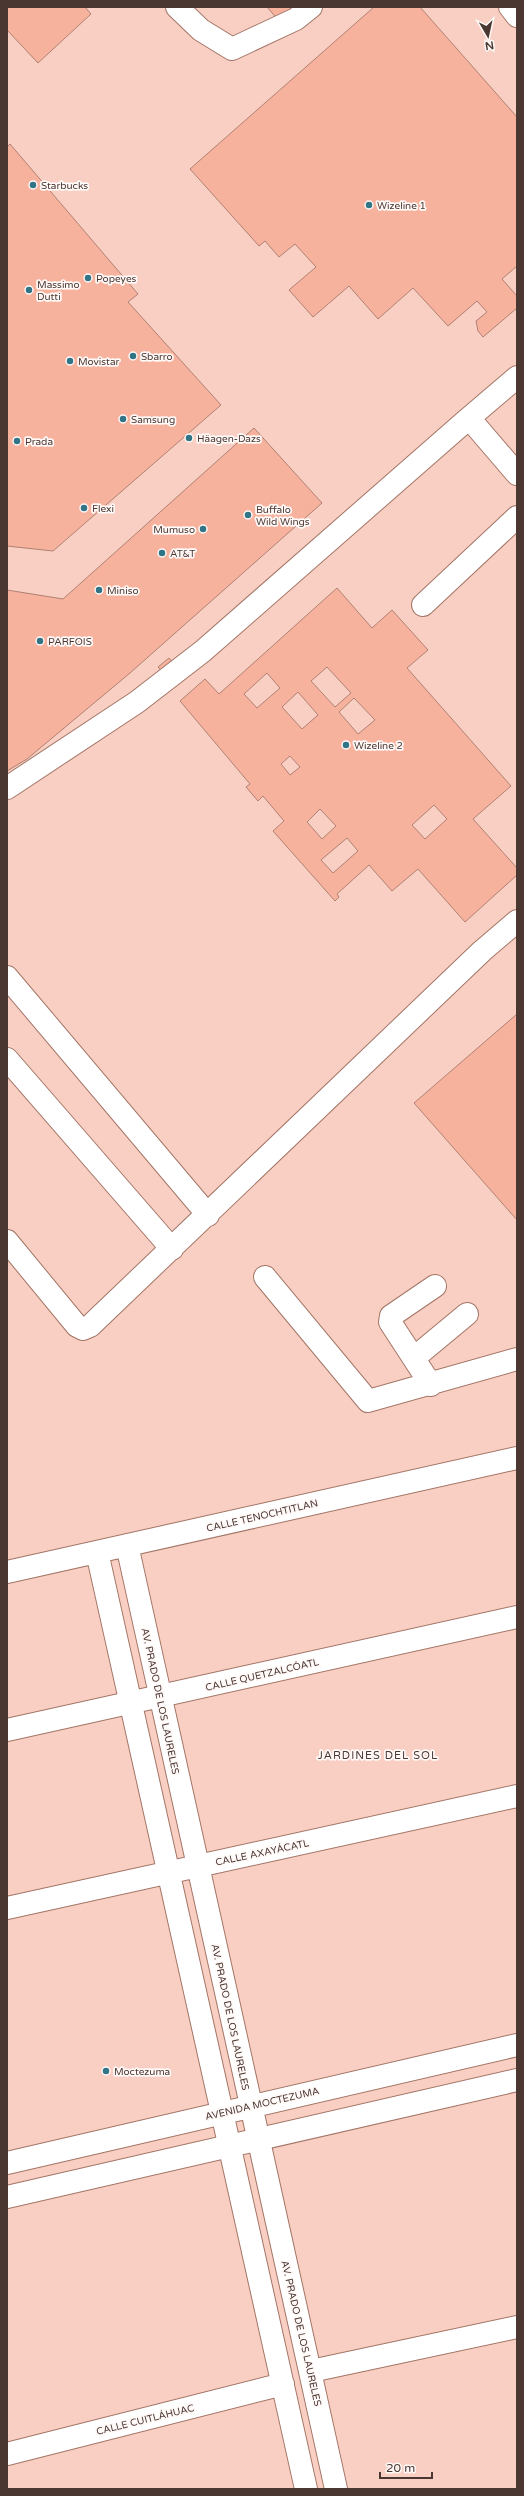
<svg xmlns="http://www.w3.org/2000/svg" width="524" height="2496" font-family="'Varela Round',sans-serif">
	<rect width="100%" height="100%" fill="#f8cfc2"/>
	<path fill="#f7b29d" stroke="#b08173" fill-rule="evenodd" d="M7,7H85L91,14L38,63L7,30Z
		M267,7H294L279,21Z
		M374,7H420L517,117V266L502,279L517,296V308L483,337L478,331L476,321L487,312L477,301L448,326L413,288L378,319L349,286L313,317L289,290L316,267L295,244L279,257L265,241L259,246L190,169Z
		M10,144L138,294L128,302L221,405L53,551L7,546V147Z
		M254,428L322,503L130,673L27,759L7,771V590L63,599Z
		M337,588L372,628L392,610L428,650L407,668L511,786L473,819L517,868V875L465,922L418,869L392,891L369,865L337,894L339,897L335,901L273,831L284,821L263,796L258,801L246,787L250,784L180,701L205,679L219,694ZM327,667L351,693L335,707L311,681ZM267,673L280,688L257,708L244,694ZM298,692L318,715L302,729L282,707ZM354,698L375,720L358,734L339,712ZM290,756L300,767L290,775L281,764ZM434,805L447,819L425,839L412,825ZM320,809L336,826L322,839L307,822ZM347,838L358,851L333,873L321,860Z
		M169,658L177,667L167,677L158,667Z
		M517,1014V1220L414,1103Z"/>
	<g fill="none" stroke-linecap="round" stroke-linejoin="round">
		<defs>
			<path id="minor" d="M177,7L201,30L232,49L296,19L311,7
				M510,7L517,16
				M469,418L517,377
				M423,605L517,517
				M7,788L137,702L203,651L469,418L517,474
				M7,977L208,1215
				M7,1059L172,1249
				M7,1241L77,1326L83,1329L90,1326L482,951L517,921
				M265,1277L368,1401L517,1359
				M414,1358L467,1314
				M431,1385L390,1322L391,1316L435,1286
				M127,1545L336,2489
				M97,1552L306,2489
				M7,1572L517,1458
				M7,1730L517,1617
				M7,1908L517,1796
				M7,2163L517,2045
				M7,2197L517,2080
				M311,2371L517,2327
				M7,2454L283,2384"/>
		</defs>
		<use href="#minor" stroke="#a37567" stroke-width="24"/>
		<use href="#minor" stroke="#fff" stroke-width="22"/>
	</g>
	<g fill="#317485" stroke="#fff9f8" stroke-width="1.5">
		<circle cx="33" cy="185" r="4"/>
		<circle cx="369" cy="205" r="4"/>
		<circle cx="88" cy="278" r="4"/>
		<circle cx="29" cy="290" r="4"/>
		<circle cx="133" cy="356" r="4"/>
		<circle cx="70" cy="361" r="4"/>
		<circle cx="123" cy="419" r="4"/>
		<circle cx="189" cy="438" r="4"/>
		<circle cx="17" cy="441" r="4"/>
		<circle cx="84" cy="508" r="4"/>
		<circle cx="248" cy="515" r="4"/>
		<circle cx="203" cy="529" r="4"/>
		<circle cx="162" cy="553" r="4"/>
		<circle cx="99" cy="590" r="4"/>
		<circle cx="40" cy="641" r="4"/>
		<circle cx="346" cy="745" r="4"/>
		<circle cx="106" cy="2071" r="4"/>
	</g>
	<g text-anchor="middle" stroke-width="3.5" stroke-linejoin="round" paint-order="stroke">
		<g font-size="10" fill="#4b3731" stroke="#fff9f8" text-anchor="start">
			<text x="41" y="189">Starbucks</text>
			<text x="377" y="209">Wizeline 1</text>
			<text x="96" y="282">Popeyes</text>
			<text x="37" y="288">Massimo<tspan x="37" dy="12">Dutti</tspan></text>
			<text x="141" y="360">Sbarro</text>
			<text x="78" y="365">Movistar</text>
			<text x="131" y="423">Samsung</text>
			<text x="197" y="442">Häagen-Dazs</text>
			<text x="25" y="445">Prada</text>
			<text x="92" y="512">Flexi</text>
			<text x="256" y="513">Buffalo<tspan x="256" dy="12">Wild Wings</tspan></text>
			<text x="195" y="533" text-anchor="end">Mumuso</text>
			<text x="170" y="557">AT&amp;T</text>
			<text x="107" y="594">Miniso</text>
			<text x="48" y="645">PARFOIS</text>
			<text x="354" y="749">Wizeline 2</text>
			<text x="114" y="2075">Moctezuma</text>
		</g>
		<g font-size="10" fill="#4b3731" stroke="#fff9f8">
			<text transform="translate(262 1515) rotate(-13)" y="4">CALLE TENOCHTITLAN</text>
			<text transform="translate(262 1674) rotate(-13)" y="4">CALLE QUETZALCÓATL</text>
			<text transform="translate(161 1701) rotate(78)" y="4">AV. PRADO DE LOS LAURELES</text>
			<text transform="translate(262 1852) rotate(-12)" y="4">CALLE AXAYÁCATL</text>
			<text transform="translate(231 2017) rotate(78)" y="4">AV. PRADO DE LOS LAURELES</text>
			<text transform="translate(262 2103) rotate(-13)" y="4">AVENIDA MOCTEZUMA</text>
			<text transform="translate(302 2333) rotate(77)" y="4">AV. PRADO DE LOS LAURELES</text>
			<text transform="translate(145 2419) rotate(-14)" y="4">CALLE CUITLÁHUAC</text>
		</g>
		<g font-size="11" letter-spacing="1" fill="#4b3731" stroke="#fff9f8">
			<text x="378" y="1759">JARDINES DEL SOL</text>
		</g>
	</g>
	<rect width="524" height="2496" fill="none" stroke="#4b3731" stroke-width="16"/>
	<g transform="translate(488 36) rotate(171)" stroke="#fff9f8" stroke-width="3" paint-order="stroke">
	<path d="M0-3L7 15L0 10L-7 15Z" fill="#4b3731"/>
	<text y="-6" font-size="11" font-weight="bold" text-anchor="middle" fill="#4b3731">N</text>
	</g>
	<path d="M380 2472v6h52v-6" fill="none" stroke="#4b3731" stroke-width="2"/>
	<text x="386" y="2472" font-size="12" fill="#4b3731" stroke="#fff9f8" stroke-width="3" paint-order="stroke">20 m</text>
</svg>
